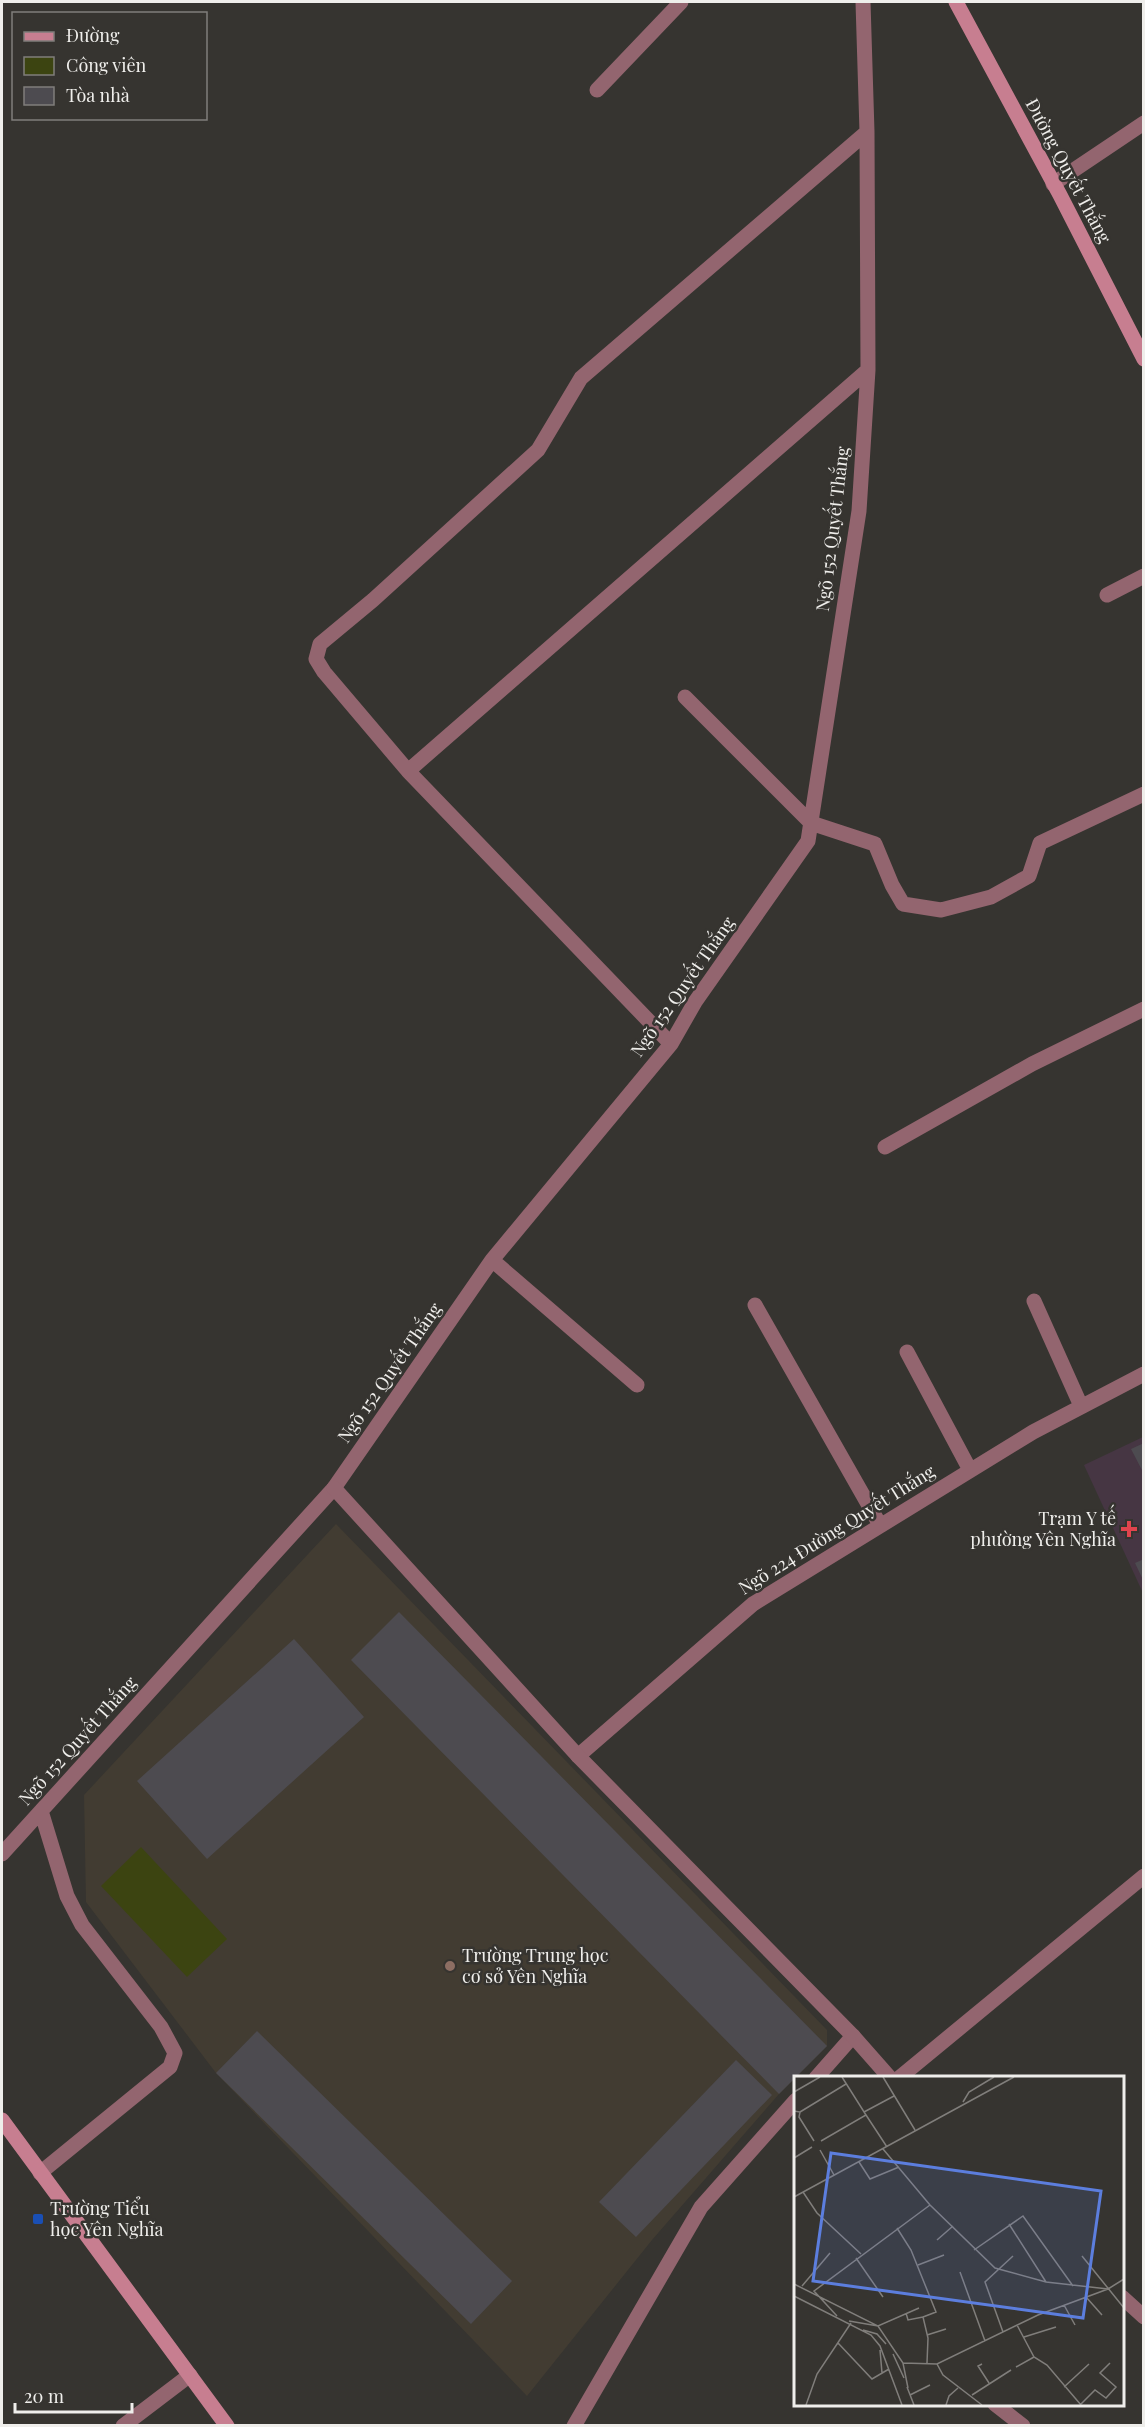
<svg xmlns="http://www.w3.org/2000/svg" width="1145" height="2427" font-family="'Playfair Display',serif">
	<rect width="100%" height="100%" fill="#363430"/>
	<path fill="#423c32" d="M336,1524L827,2030V2046L779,2094L652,2240L527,2396L216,2073L86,1902L84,1795Z"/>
	<path fill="#463643" d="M1143,1437V1593L1084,1465Z"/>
	<path fill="#3c4411" d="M141,1847L227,1939L187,1977L101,1886Z"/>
	<path fill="#4d4b50" d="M1144,1443V1474L1131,1449Z
		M1144,1559V1582L1135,1563Z
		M399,1612L827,2046L779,2094L351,1660Z
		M294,1639L364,1717L207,1859L137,1781Z
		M257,2031L512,2281L471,2324L216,2073Z
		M736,2060L772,2095L636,2237L599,2202Z"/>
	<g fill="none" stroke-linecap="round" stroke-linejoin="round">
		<path stroke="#93656f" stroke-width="15" d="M597,90L681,2
			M1053,184L1144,123
			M1107,595L1144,576
			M685,697L811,823L875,844L892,885L903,904L941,910L991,897L1029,876L1040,843L1144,794
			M408,771L868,370
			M671,1044L408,771L324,672L316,659L320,644L373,600L538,450L581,378L867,132
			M885,1147L1032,1064L1144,1009
			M492,1260L637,1385
			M1034,1301L1081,1406
			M755,1305L880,1525
			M907,1352L970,1470
			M578,1756L753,1604L1033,1432L1144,1374
			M2,1854L334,1488L492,1260L671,1044L695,1002L808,841L859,511L868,370L867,132L863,2
			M816,2078L853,2036
			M899,2078L1144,1876
			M40,2173L170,2067L175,2053L161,2027L82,1925L67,1896L41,1811
			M995,2404L1023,2426
			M123,2426L190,2375
			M574,2426L701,2207L796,2100"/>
		<path stroke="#93656f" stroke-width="15" d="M334,1488L578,1756L853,2036L890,2078
			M1122,2297L1144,2317"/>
		<path stroke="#c77e90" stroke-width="15" d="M956,2L1060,195L1144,359
			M2,2120L227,2426"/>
	</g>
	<path fill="#e0444e" stroke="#363430" stroke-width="2" d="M1126 1520h6v6h6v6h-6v6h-6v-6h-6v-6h6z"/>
	<circle fill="#8d6e63" stroke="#363430" stroke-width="2" cx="450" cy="1966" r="6"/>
	<rect fill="#1a4fb4" stroke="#363430" stroke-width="2" x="32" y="2213" width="12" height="12" rx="3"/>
	<g text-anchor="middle" stroke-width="5" stroke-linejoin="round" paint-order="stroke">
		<g font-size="18" fill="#efeeeb" stroke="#363430">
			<text transform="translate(1068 171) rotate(62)" y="6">Đường Quyết Thắng</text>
			<text transform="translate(833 529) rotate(-83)" y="6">Ngõ 152 Quyết Thắng</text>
			<text transform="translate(683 987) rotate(-55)" y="6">Ngõ 152 Quyết Thắng</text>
			<text transform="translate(390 1373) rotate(-55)" y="6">Ngõ 152 Quyết Thắng</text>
			<text transform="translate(837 1530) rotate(-32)" y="6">Ngõ 224 Đường Quyết Thắng</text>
			<text transform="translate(78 1741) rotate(-48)" y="6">Ngõ 152 Quyết Thắng</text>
		</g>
		<g font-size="18" fill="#efeeeb" stroke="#363430" text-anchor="start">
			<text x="1116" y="1525" text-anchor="end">Trạm Y tế<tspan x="1116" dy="21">phường Yên Nghĩa</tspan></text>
			<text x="462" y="1962">Trường Trung học<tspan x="462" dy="21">cơ sở Yên Nghĩa</tspan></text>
			<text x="50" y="2215">Trường Tiểu<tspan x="50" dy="21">học Yên Nghĩa</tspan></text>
		</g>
	</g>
	<g transform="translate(794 2076)">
		<rect width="330" height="330" fill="#363430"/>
		<path fill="none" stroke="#807e7b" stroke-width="1.5" d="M89,1L121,54M0,16L26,1M169,26L175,16L200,1M0,35L6,36L5,41L20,65M6,36L52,8M70,36L100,20M72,39L93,71M27,65L72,39L48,1M89,73L136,129L201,192L252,206L314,213M26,74L40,99M0,82L18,71M65,86L76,103L105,91M9,116L23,137L67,178M0,121L220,1M215,148L252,206M103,152L117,174L142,236L129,241L134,262L133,287M143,164L159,150M180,174L229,140L279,210M288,180L330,232M62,182L89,221M124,189L150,179M166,196L191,265M0,208L84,250L109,287L114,312M8,210L36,177M0,220L77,259L86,270L108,329M292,221L308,239M270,229L281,249M112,237L114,244L129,241M43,240L20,215L136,129M55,245L84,250L125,232M223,249L240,281L253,289L287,329M69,254L83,258L92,268M209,256L191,206L219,180M133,259L152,253M230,261L262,251M44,267L78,303L95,293M86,274L88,297M99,278L110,302M109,287L143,288L244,239L314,213L330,203M143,288L149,299L188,329M188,288L184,290L195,307M222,291L240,281M113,311L120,329M270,311L295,288M116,319L136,309M178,319L217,294M12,329L23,298L57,247M152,329L155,320L164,312M286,329L301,314L312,322L322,311L306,297L316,287"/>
		<path fill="#5c7ede" fill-opacity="0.15" stroke="#5c7ede" stroke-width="3" d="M37,77L307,115L289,242L19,205Z"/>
		<rect width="330" height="330" fill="none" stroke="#efeeeb" stroke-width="3"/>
	</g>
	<rect width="1145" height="2427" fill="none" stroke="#efeeeb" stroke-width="6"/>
	<rect x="12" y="12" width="195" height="108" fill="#363430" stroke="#807e7b" stroke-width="1.5"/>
	<rect x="24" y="32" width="30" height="9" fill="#c77e90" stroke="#807e7b" stroke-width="1.5"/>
	<text x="66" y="42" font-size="18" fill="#efeeeb">Đường</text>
	<rect x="24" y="57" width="30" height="18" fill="#3c4411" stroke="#807e7b" stroke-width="1.5"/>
	<text x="66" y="72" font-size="18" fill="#efeeeb">Công viên</text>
	<rect x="24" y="87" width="30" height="18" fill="#4d4b50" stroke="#807e7b" stroke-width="1.5"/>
	<text x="66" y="102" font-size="18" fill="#efeeeb">Tòa nhà</text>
	<path d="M15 2403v9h117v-9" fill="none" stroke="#efeeeb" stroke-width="3"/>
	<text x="24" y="2403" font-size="18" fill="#efeeeb" stroke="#363430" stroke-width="4.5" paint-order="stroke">20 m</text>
</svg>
